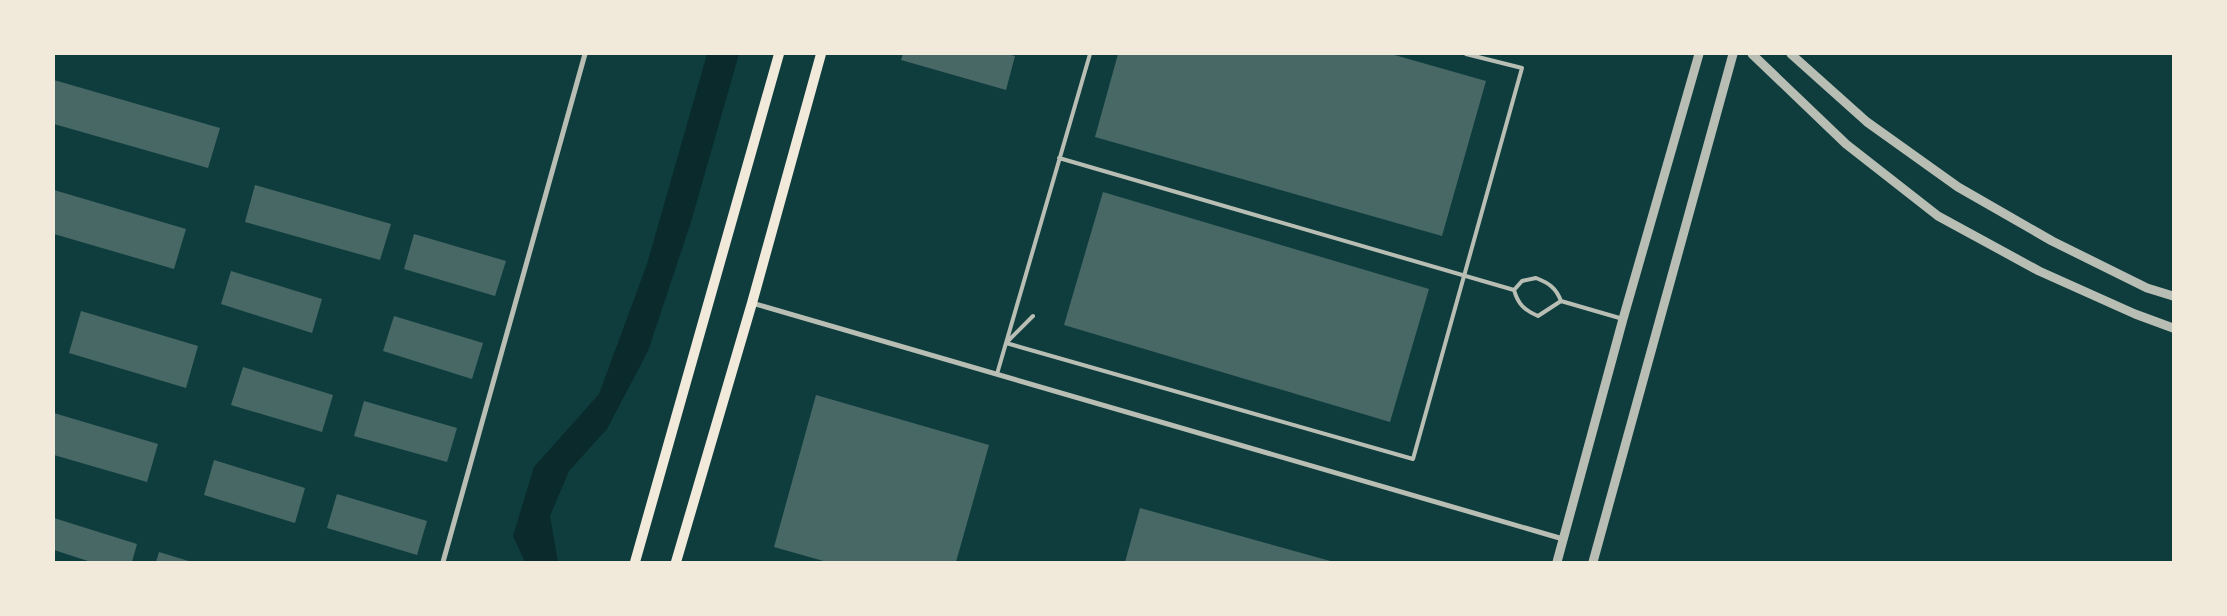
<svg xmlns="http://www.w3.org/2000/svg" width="2227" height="616" font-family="Figtree,sans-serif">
	<rect width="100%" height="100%" fill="#0f3d3e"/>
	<path fill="#0a2a2b" d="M707,54H739L691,222L648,351L607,429L569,471L550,516L558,562H525L513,536L534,467L599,394L647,264Z"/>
	<path fill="#486865" d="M903,54H1006L1015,56L1006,90L901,60Z
		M1118,54H1391L1486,81L1442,236L1095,137Z
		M54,80L220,128L208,168L54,124Z
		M255,185L391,224L380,260L245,222Z
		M54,190L186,229L174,269L54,234Z
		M1103,192L1429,289L1390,422L1064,325Z
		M414,234L506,261L495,296L404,269Z
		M231,271L322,299L312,333L221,304Z
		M81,311L198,346L186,388L69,353Z
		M394,316L483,343L472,379L383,351Z
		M243,367L333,395L322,432L231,405Z
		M816,395L989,445L956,562H827L774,547Z
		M364,401L457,428L447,462L354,436Z
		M54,413L158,444L147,482L54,455Z
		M214,460L305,488L295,523L204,495Z
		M337,494L427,521L417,555L327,528Z
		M1140,508L1334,562H1125Z
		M54,518L137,544L132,562H91L54,550Z
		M159,552L192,562H156Z"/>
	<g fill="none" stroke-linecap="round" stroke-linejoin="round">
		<path stroke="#b8beb3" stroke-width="4" d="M1059,158L1514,290
			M1536,278C1549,283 1556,288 1561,301L1538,316C1524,310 1518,304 1514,290L1522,281Z
			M1561,301L1623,319
			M1033,316L1006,343L1413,459L1522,68L1466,54
			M997,374L1090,54"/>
		<path stroke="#b8beb3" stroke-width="5" d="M752,303L1563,539
			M443,562L585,54"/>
		<path stroke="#b8beb3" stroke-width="9" d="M1752,54L1846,144L1938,216L2039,271L2135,314L2173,328
			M1791,54L1867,122L1958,187L2052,241L2147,288L2173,296
			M1557,562L1623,319L1699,54
			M1593,562L1733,54"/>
		<path stroke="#f1e9da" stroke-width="10" d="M635,562L779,54
			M676,562L752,303L821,54"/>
	</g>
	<rect width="2227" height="616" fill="none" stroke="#f1e9da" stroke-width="110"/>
</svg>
